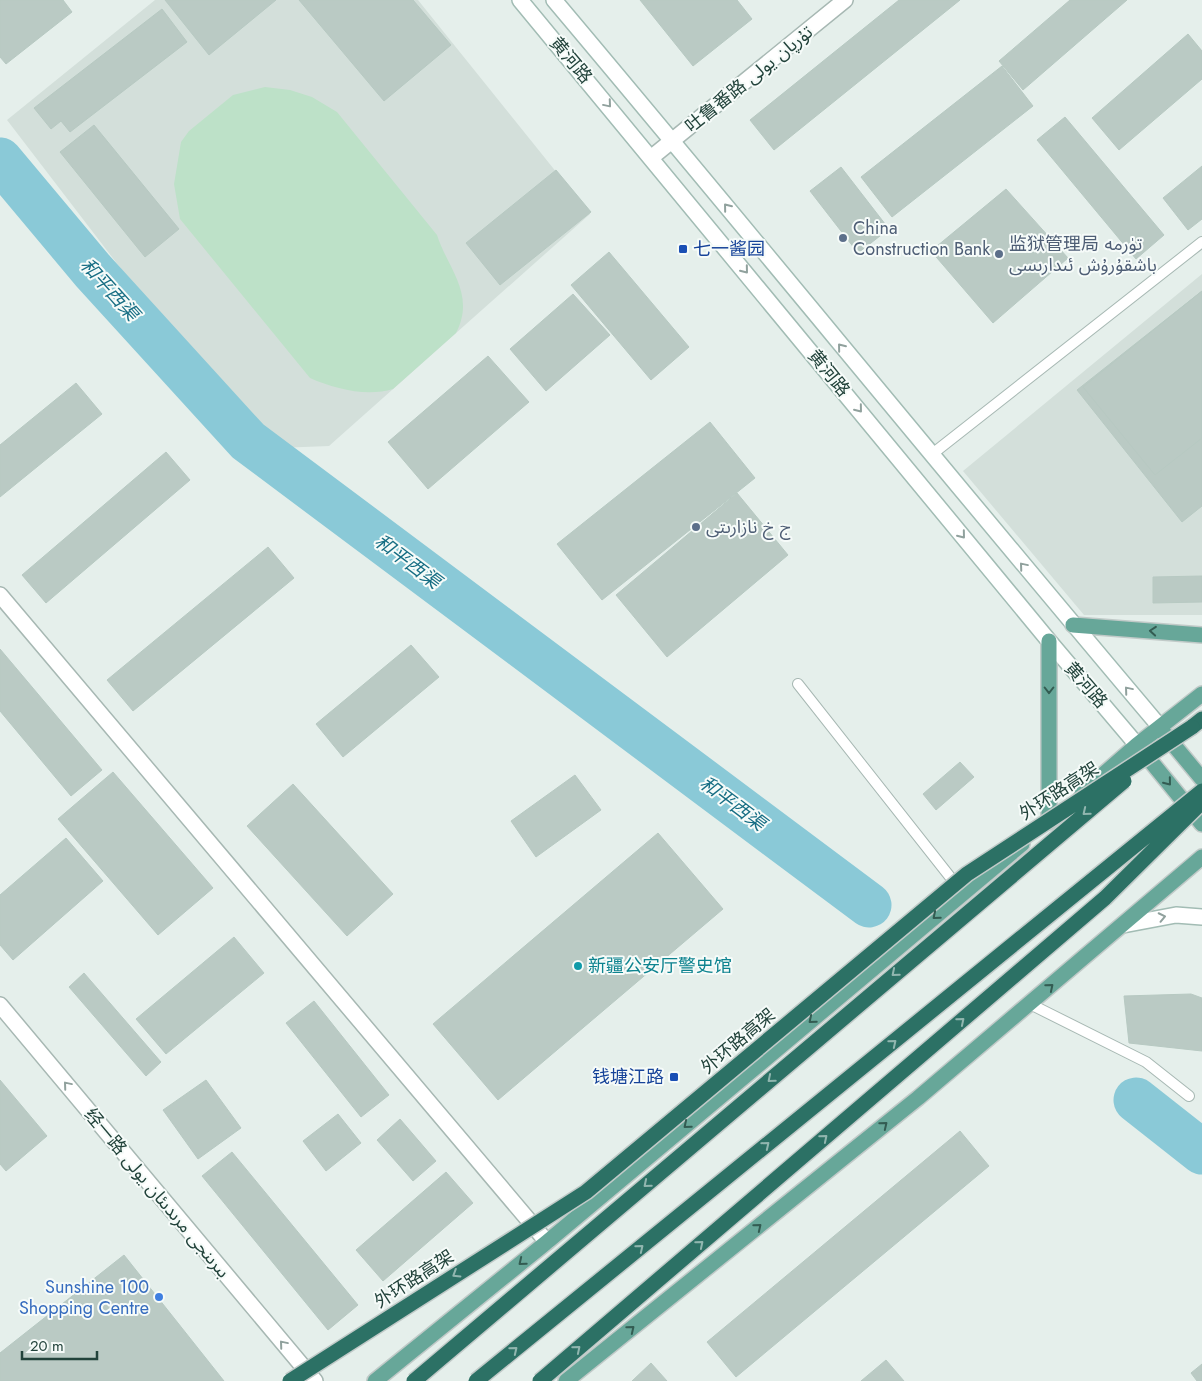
<svg xmlns="http://www.w3.org/2000/svg" width="1202" height="1381" font-family="Jost,'Noto Sans Arabic','Noto Sans SC',sans-serif">
	<rect width="100%" height="100%" fill="#e5efeb"/>
	<path fill="#d3dfda" d="M155,0H418L590,214L329,446L278,448L194,364L7,120Z
		M1202,274V615H1084L963,471Z"/>
	<path fill="#bde1c8" d="M265,87L290,90L312,97L337,112L437,235C448,269 476,294 456,333L393,389C367,397 335,389 310,378L180,219L174,184L181,142L189,131L233,95Z"/>
	<g fill="none" stroke-linecap="round" stroke-linejoin="round">
		<path stroke="#8ac9d7" stroke-width="45" d="M0,160L93,271L248,441L869,905
			M1136,1100L1202,1152"/>
	</g>
	<path fill="#bacac4" stroke="#b7c9c2" d="M0,0H63L72,12L6,64L0,57Z
		M165,0H276L209,55Z
		M299,0H413L451,45L384,101Z
		M640,0H737L752,19L693,66Z
		M899,0H960L774,150L750,120Z
		M1070,0H1127L1023,90L999,61Z
		M162,9L187,42L70,132L61,121L51,129L34,108Z
		M1188,34L1202,51V79L1119,150L1092,118Z
		M1002,66L1033,106L892,217L861,177Z
		M1065,117L1164,235L1136,259L1037,140Z
		M94,125L179,229L145,257L60,152Z
		M1202,166V219L1188,230L1163,198Z
		M841,167L889,229L858,253L810,191Z
		M556,170L591,212L500,285L466,243Z
		M1006,189L1068,258L993,323L931,251Z
		M609,252L689,347L651,380L571,285Z
		M1202,291V438L1155,475L1083,387Z
		M1202,291V506L1182,522L1077,390Z
		M573,294L610,335L546,391L510,349Z
		M488,356L529,402L428,489L388,442Z
		M76,383L102,414L0,497V445Z
		M710,422L755,478L602,600L557,544Z
		M166,452L190,480L46,603L22,575Z
		M737,493L788,555L667,657L616,595Z
		M268,547L294,578L133,711L107,680Z
		M1202,576V602L1153,603V577Z
		M411,645L439,677L343,757L316,724Z
		M0,649L102,770L71,796L0,711Z
		M960,762L974,777L936,810L923,794Z
		M113,772L213,888L158,935L58,819Z
		M575,775L601,810L536,857L511,821Z
		M293,784L393,894L347,936L247,826Z
		M658,833L723,909L498,1100L433,1024Z
		M66,838L103,881L13,960L0,945V895Z
		M234,937L264,973L166,1054L136,1019Z
		M84,973L161,1062L146,1076L69,987Z
		M1191,994L1202,998V1051L1129,1043L1124,996Z
		M314,1001L389,1095L361,1117L286,1023Z
		M0,1080L47,1136L6,1171L0,1164Z
		M206,1080L241,1128L198,1159L163,1110Z
		M338,1114L361,1143L326,1171L303,1141Z
		M400,1119L436,1161L413,1181L377,1140Z
		M960,1131L989,1166L736,1377L707,1342Z
		M232,1152L358,1305L328,1330L202,1176Z
		M446,1172L473,1203L383,1281L356,1250Z
		M124,1255L224,1381H0V1353Z
		M886,1360L904,1381H861Z
		M651,1363L667,1381H632Z
		M1202,1364V1381H1197L1191,1373Z"/>
	<g fill="none" stroke-linecap="round" stroke-linejoin="round">
		<defs>
			<path id="lane" d="M931,455L1202,242
				M798,684L958,887
				M1030,1004L1146,1062L1189,1096"/>
			<path id="street" d="M652,157L845,0
				M0,595L547,1242
				M0,1005L315,1381"/>
			<path id="secondary" d="M520,0L1049,641L1137,745
				M554,0C757,241 956,486 1160,727
				M1123,925L1176,915L1202,917"/>
			<path id="primary" d="M1073,625L1202,635
				M1163,732L1202,779
				M1140,748L1202,824
				M1082,793L1137,745L1202,694
				M1049,822V641
				M375,1381L547,1242L1022,844
				M566,1381L918,1098L1202,857"/>
			<path id="highway" d="M1192,727L1202,719"/>
		</defs>
		<use href="#lane" stroke="#a7b8b3" stroke-width="12"/>
		<use href="#street" stroke="#a7b8b3" stroke-width="18"/>
		<use href="#secondary" stroke="#a2bcb4" stroke-width="18"/>
		<use href="#primary" stroke="#c1cac8" stroke-width="18"/>
		<use href="#highway" stroke="#c1cac8" stroke-width="18"/>
		<use href="#lane" stroke="#fff" stroke-width="10"/>
		<use href="#street" stroke="#fff" stroke-width="15"/>
		<use href="#secondary" stroke="#fff" stroke-width="15"/>
		<use href="#primary" stroke="#67a799" stroke-width="15"/>
		<use href="#highway" stroke="#2c7165" stroke-width="15"/>
		<defs>
			<path id="highway-bridge" d="M290,1381L586,1192L967,874L1192,727
				M414,1381L1124,781
				M476,1381L1202,791
				M540,1381L1105,898L1202,802"/>
		</defs>
		<use href="#highway-bridge" stroke="#c1cac8" stroke-width="18" stroke-linecap="butt"/>
		<use href="#highway-bridge" stroke="#2c7165" stroke-width="15"/>
	</g>
	<defs><path id="oneway-chevron" d="M-2-3.5L2.5 0L-2 3.5" fill="none" stroke-width="1.6" stroke-linecap="round" stroke-linejoin="round" transform="scale(1.25)"/></defs>
	<g stroke="#90a19d">
		<use href="#oneway-chevron" transform="translate(608 104) rotate(50)"/>
		<use href="#oneway-chevron" transform="translate(727 207) rotate(-129)"/>
		<use href="#oneway-chevron" transform="translate(745 270) rotate(51)"/>
		<use href="#oneway-chevron" transform="translate(841 347) rotate(-129)"/>
		<use href="#oneway-chevron" transform="translate(859 409) rotate(51)"/>
		<use href="#oneway-chevron" transform="translate(962 535) rotate(51)"/>
		<use href="#oneway-chevron" transform="translate(1023 566) rotate(-130)"/>
		<use href="#oneway-chevron" transform="translate(1128 690) rotate(-130)"/>
		<use href="#oneway-chevron" transform="translate(1162 917) rotate(-12)"/>
		<use href="#oneway-chevron" transform="translate(67 1085) rotate(-130)"/>
		<use href="#oneway-chevron" transform="translate(283 1344) rotate(-130)"/>
	</g>
	<g stroke="#335c52">
		<use href="#oneway-chevron" transform="translate(1153 631) rotate(-175)"/>
		<use href="#oneway-chevron" transform="translate(1049 690) rotate(90)"/>
		<use href="#oneway-chevron" transform="translate(1168 782) rotate(51)"/>
		<use href="#oneway-chevron" transform="translate(936 916) rotate(140)"/>
		<use href="#oneway-chevron" transform="translate(1050 987) rotate(-40)"/>
		<use href="#oneway-chevron" transform="translate(812 1020) rotate(140)"/>
		<use href="#oneway-chevron" transform="translate(687 1125) rotate(140)"/>
		<use href="#oneway-chevron" transform="translate(884 1125) rotate(-39)"/>
		<use href="#oneway-chevron" transform="translate(758 1227) rotate(-39)"/>
		<use href="#oneway-chevron" transform="translate(522 1262) rotate(141)"/>
		<use href="#oneway-chevron" transform="translate(631 1329) rotate(-39)"/>
	</g>
	<g stroke="#91b6af">
		<use href="#oneway-chevron" transform="translate(1086 812) rotate(141)"/>
		<use href="#oneway-chevron" transform="translate(895 973) rotate(140)"/>
		<use href="#oneway-chevron" transform="translate(961 1021) rotate(-40)"/>
		<use href="#oneway-chevron" transform="translate(893 1043) rotate(-39)"/>
		<use href="#oneway-chevron" transform="translate(771 1079) rotate(140)"/>
		<use href="#oneway-chevron" transform="translate(824 1138) rotate(-40)"/>
		<use href="#oneway-chevron" transform="translate(766 1145) rotate(-39)"/>
		<use href="#oneway-chevron" transform="translate(647 1184) rotate(140)"/>
		<use href="#oneway-chevron" transform="translate(700 1244) rotate(-40)"/>
		<use href="#oneway-chevron" transform="translate(640 1248) rotate(-39)"/>
		<use href="#oneway-chevron" transform="translate(456 1274) rotate(148)"/>
		<use href="#oneway-chevron" transform="translate(577 1349) rotate(-40)"/>
		<use href="#oneway-chevron" transform="translate(514 1350) rotate(-39)"/>
	</g>
	<g fill="#5c6f8a" stroke="#f6fbf9" stroke-width="2">
		<circle cx="843" cy="238" r="5"/>
		<circle cx="999" cy="254" r="5"/>
		<circle cx="696" cy="527" r="5"/>
	</g>
	<g fill="#1a4fb4" stroke="#f6fbf9" stroke-width="2">
		<rect x="678" y="244" width="10" height="10" rx="2.5"/>
		<rect x="669" y="1072" width="10" height="10" rx="2.5"/>
	</g>
	<circle fill="#0f9aa8" stroke="#f6fbf9" stroke-width="2" cx="578" cy="966" r="5"/>
	<circle fill="#3f7fe0" stroke="#f6fbf9" stroke-width="2" cx="159" cy="1297" r="5"/>
	<g text-anchor="middle" stroke-width="4" stroke-linejoin="round" paint-order="stroke">
		<g font-size="18" fill="#22433b" stroke="#f6fbf9">
			<text transform="translate(571 60) rotate(50)" y="6">黄河路</text>
			<text transform="translate(749 79) rotate(-39)" y="6">吐鲁番路 تۇرپان يولى</text>
			<text transform="translate(829 373) rotate(51)" y="6">黄河路</text>
			<text transform="translate(1086 685) rotate(49)" y="6">黄河路</text>
			<text transform="translate(1059 791) rotate(-33)" y="6">外环路高架</text>
			<text transform="translate(738 1041) rotate(-40)" y="6">外环路高架</text>
			<text transform="translate(157 1193) rotate(50)" y="6">经一路 بىرىنجى مرىدىئان يولى</text>
			<text transform="translate(414 1279) rotate(-33)" y="6">外环路高架</text>
		</g>
		<g font-size="18" fill="#4e5e75" stroke="#f6fbf9" text-anchor="start">
			<text x="853" y="234">China<tspan x="853" dy="21">Construction Bank</tspan></text>
			<text x="1009" y="250">监狱管理局 تۈرمە<tspan x="1009" dy="21">باشقۇرۇش ئىدارىسى</tspan></text>
			<text x="706" y="533">ج خ نازارىتى</text>
		</g>
		<g font-size="18" fill="#164399" stroke="#f6fbf9" text-anchor="start">
			<text x="693" y="255">七一酱园</text>
			<text x="664" y="1083" text-anchor="end">钱塘江路</text>
		</g>
		<g font-size="18" fill="#0d838f" stroke="#f6fbf9" text-anchor="start">
			<text x="588" y="972">新疆公安厅警史馆</text>
		</g>
		<g font-size="18" fill="#366cbe" stroke="#f6fbf9" text-anchor="end">
			<text x="149" y="1293">Sunshine 100<tspan x="149" dy="21">Shopping Centre</tspan></text>
		</g>
		<g font-size="19" font-style="italic" fill="#176e84" stroke="#f6fbf9">
			<text transform="translate(110 289) rotate(48)" y="7">和平西渠</text>
			<text transform="translate(408 561) rotate(37)" y="7">和平西渠</text>
			<text transform="translate(733 803) rotate(37)" y="7">和平西渠</text>
		</g>
	</g>
	<path d="M22 1351v8h75v-8" fill="none" stroke="#22433b" stroke-width="2.5"/>
	<text x="30" y="1351" font-size="15" fill="#22433b" stroke="#f6fbf9" stroke-width="4" paint-order="stroke">20 m</text>
</svg>
